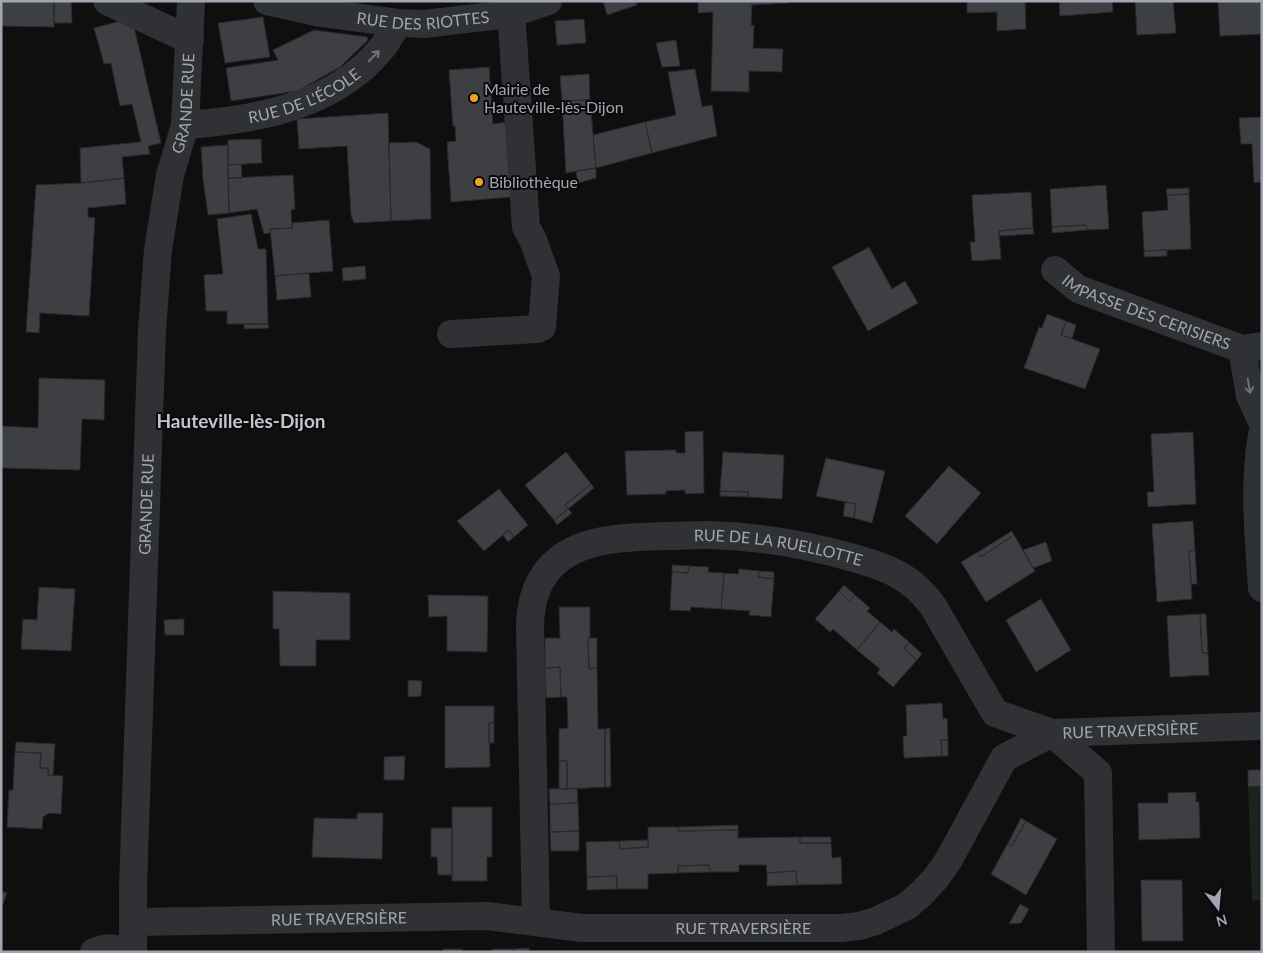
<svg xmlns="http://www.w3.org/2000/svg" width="1263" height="953" font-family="Lato,sans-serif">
	<rect width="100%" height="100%" fill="#0f0f10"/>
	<path fill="#1b231c" d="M1262,786V900L1252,901L1248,787Z"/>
	<path fill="#3e3f43" stroke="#29292c" d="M1,1H54V27L1,26Z
		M54,1H71L72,23H54Z
		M603,1H636L637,5L607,15Z
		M698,1H789V3L752,5L751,26L754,25L753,48L783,49L782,72L749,71V92L711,91L713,12L698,13Z
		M967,1H1025L1026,29L997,31V12L967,13Z
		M1059,1H1112L1113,12L1060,16Z
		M1135,1H1173L1176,33L1137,35Z
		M1218,1H1262V34L1220,36Z
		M263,17L270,57L225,63L218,23Z
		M132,18L161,143L148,146L150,154L122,157L124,178L81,183L80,148L141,142L132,104L120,106L111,63L104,64L94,28Z
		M584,19L586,43L557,45L555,21Z
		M314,30L367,37L368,40L340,67L297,91L231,101L226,68L278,60L273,50Z
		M676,40L680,66L662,67L656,43Z
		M489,67L493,124L507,122L512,197L451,202L447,142L456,141L455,126H453L449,70Z
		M695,69L702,107L712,105L717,136L652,153L645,122L676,115L668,72Z
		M589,74L590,100L562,101L560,76Z
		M590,100L596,168L566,173L562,101Z
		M388,113L391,221L354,223L351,215L347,146L299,149L297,119Z
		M1262,117V182L1254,183L1252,144H1241L1239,118Z
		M645,122L652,153L596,168L593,135Z
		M261,139L262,163L228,165V140Z
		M416,142L430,149L431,219L391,221L389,143Z
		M228,145L229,213L208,215L203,179L201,147Z
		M241,164L242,178H228V165Z
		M596,168V178L578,183L576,171Z
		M293,175L295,209L291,210L292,228L270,229V233L264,234L257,209L229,213L228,178Z
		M124,178L126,204L88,208V217L95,218L89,316L40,313L39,333L26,332L36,185L81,183Z
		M1106,185L1109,229L1087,230L1086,225L1052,227L1050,189Z
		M1189,188V194L1167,195L1166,189Z
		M1031,192L1033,228L999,231L1001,259L972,261L970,242H975L972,195Z
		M1189,194L1191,249L1144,251L1142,212L1168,210L1167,195Z
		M251,214L258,249H266L268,324H227V311H206L204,275L223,274L217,219Z
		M329,220L333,271L275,276L270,229L292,228V223Z
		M1086,225L1087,230L1052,233V227Z
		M1033,228L1034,234L999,236V231Z
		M869,247L892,289L905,281L918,303L868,331L832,267Z
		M1167,250V256L1144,257V251Z
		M365,266L366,279L343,281L342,268Z
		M309,273L311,297L277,300L275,276Z
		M1047,314L1066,321L1061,335L1100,349L1085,389L1024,368L1039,327L1042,328Z
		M1066,321L1076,325L1072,339L1061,335Z
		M244,324H268L269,328L244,329Z
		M39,378L105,380L104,420L82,419L80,470L1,468V426L38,428Z
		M703,431L704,493L685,494V490L666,491V494L627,495L625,451L676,450V453H685V432Z
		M1193,432L1196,504L1148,507L1147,492H1154L1151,434Z
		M566,452L591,484L565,505L568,509L554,520L525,485Z
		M723,452L784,455L782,499L748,497V492L720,491Z
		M826,458L885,471L872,523L854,518L856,504L816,496Z
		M949,466L981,493L937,544L905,516Z
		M591,484L594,488L568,509L565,505Z
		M499,489L528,525L514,537L509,530L484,551L457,521Z
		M720,491L748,492V497L720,496Z
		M845,502L856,504L854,518L843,516Z
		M568,509L572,513L557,525L554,520Z
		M1193,521L1195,550L1189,551L1192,599L1157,602L1152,524Z
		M509,530L514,537L508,542L503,535Z
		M1012,531L1014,535L981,557L978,552Z
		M1014,535L1035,571L986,602L961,562L978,552L981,557Z
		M1046,542L1052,561L1033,568L1023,550Z
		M1195,550L1197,584H1191L1189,551Z
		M672,565L689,566L688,573L672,572Z
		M689,566L709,567L708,572L724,573L721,609L691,607L690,611L670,610L672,572L688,573Z
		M739,569L759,571L758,577L774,579L771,617L749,615L750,611L721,609L724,573L738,574Z
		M759,571L774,572V579L758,577Z
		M844,585L855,595L849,601L839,591Z
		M39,587L75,589L71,651L21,649L23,619L37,620Z
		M273,591L350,593V640H316V666H280L279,629H273Z
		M839,591L849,601L855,595L870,608L867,611L880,622L857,650L833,629L830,632L815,619Z
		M428,595L488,596L487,652L447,651V616L429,617Z
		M1041,599L1071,650L1036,672L1006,620Z
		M559,607H590V638H588L589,669L597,668L598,729H605V787L567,789V761H559V729L568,728L567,697H561L560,667L545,668V638H560Z
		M1200,614H1206L1208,653H1202Z
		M1200,614L1202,653H1208L1209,675L1170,677L1167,616Z
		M184,619V635H165L164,620Z
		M880,622L892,632L894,629L909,642L904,649L917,660L893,687L877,673L880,669L857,650Z
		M588,638H597V668L589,669Z
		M909,642L922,654L917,660L904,649Z
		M560,667L561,697L546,698L545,668Z
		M408,680L422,681L421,696L408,697Z
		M942,703L943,719L947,718L948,740H941L942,756L904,758L903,736H907L906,705Z
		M445,706H494V723H489L490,767L445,768Z
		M489,723H494V743H489Z
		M610,728L611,787H605V729Z
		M941,740H948V756H942Z
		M16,742L55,744L53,776L48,775V768H40L41,753L15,752Z
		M15,752L41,753L40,768H48V775L63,776L61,814L49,813L43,817L42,829L7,827L9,790H13Z
		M405,756L404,780H384V757Z
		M559,761H567V789H559Z
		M1248,770H1262V786L1248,787Z
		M577,788L578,803L550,804L549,789Z
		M1196,792V802H1199L1200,838L1139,840L1138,803H1168V793Z
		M578,803L579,831L550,832V804Z
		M452,807H492V857H487V881H452Z
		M357,813H383L382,859L312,857L314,818L357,819Z
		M1021,818L1026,821L1012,846L1008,843Z
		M1026,821L1057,839L1026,895L991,874L1008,843L1012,846Z
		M738,825V830L678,831V827Z
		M648,827H678V831L738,830V838L800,837V843H831L832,858L841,857L842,884L797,885L796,871L767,873L766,865H739V872H710L709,865L678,866V873L648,874V889H617V876L587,877L586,842L619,841L620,849L648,847Z
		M431,828H452V875H438L437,857H431Z
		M579,831V851H551L550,832Z
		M800,837H831V843H800Z
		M648,840V847L620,849L619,841Z
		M709,865L710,872L678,873V866Z
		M796,871L797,885L767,886V873Z
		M617,876V889L587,890V877Z
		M1141,880H1182L1183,941H1142Z
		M1,891L7,893L3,904L1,903Z
		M1020,904L1029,909L1021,923L1009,924Z
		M529,948V952H513V949Z
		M443,949H462L463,952H443Z
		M492,949H513V952H492Z"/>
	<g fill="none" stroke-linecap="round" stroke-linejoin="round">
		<g stroke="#303135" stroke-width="28">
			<path d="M107,1L190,40"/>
			<path id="s1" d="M267,1L316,12L398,23L424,24L510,14L548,1"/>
			<path id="s2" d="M185,125C255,120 333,107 381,49C388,42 392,31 398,23"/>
			<path id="s3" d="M1055,270L1078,289L1242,349L1262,346"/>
			<path d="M451,334L537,329L542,327L546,276L533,240L526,227L512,25L510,14"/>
			<path d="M1242,349L1250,396L1262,422"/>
			<path d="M1262,435C1253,486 1259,538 1262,588"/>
			<path id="s4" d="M536,921L530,625C531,600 537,578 557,561C585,537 631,537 666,536C680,536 694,535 708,535C755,536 804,544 850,557C865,561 879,565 893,572C910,580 922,591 933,606L995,713L1052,733L1098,773L1101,952"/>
			<path id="s5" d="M133,922L487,916L582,928H841L859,926L876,921L907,906L921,894L936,878L948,861L1004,758L1052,733L1262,726"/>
			<path d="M94,952C106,947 114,947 125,952"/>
			<path id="s6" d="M133,952V886L152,330L158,250L170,175L185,125L191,1"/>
		</g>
	</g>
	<defs><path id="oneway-shaft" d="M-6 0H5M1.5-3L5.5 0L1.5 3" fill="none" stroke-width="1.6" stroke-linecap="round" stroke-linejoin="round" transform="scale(1.25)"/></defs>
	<g stroke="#6e7179">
		<use href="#oneway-shaft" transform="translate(374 56) rotate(-45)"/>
		<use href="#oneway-shaft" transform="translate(1249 386) rotate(80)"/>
	</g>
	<g fill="#f2a126" stroke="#0a0a0b" stroke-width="2">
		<circle cx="474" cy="98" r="5"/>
		<circle cx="479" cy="182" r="5"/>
	</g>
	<g text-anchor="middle" stroke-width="4" stroke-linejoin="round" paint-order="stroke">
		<g font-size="16" fill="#a0a6b1" stroke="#0a0a0b">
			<text dy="6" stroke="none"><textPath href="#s1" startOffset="158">RUE DES RIOTTES</textPath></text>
			<text dy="6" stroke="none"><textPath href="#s2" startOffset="124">RUE DE L'ÉCOLE</textPath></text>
			<text dy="6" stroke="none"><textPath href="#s6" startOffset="852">GRANDE RUE</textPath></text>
			<text dy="6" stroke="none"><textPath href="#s3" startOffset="102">IMPASSE DES CERISIERS</textPath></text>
			<text dy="6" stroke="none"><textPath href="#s6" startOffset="448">GRANDE RUE</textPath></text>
			<text dy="6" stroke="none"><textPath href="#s4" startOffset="595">RUE DE LA RUELLOTTE</textPath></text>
			<text dy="6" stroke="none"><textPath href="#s5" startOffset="1090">RUE TRAVERSIÈRE</textPath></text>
			<text dy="6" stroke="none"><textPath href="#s5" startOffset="206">RUE TRAVERSIÈRE</textPath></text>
			<text dy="6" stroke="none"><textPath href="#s5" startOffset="611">RUE TRAVERSIÈRE</textPath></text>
		</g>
		<g font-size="16" fill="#a0a6b1" stroke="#0a0a0b" text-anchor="start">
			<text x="484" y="95">Mairie de<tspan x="484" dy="18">Hauteville-lès-Dijon</tspan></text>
			<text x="489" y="188">Bibliothèque</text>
		</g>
		<g font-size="19" font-weight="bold" fill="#c1c5cd" stroke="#0a0a0b">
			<text x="241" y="428">Hauteville-lès-Dijon</text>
		</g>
	</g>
	<rect width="1263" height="953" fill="none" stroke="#a0a6b1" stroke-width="5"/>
	<g transform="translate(1218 908) rotate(164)" stroke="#0a0a0b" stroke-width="4" paint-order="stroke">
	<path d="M0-4L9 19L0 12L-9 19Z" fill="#a0a6b1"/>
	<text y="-8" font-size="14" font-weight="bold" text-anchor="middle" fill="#a0a6b1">N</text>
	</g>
</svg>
